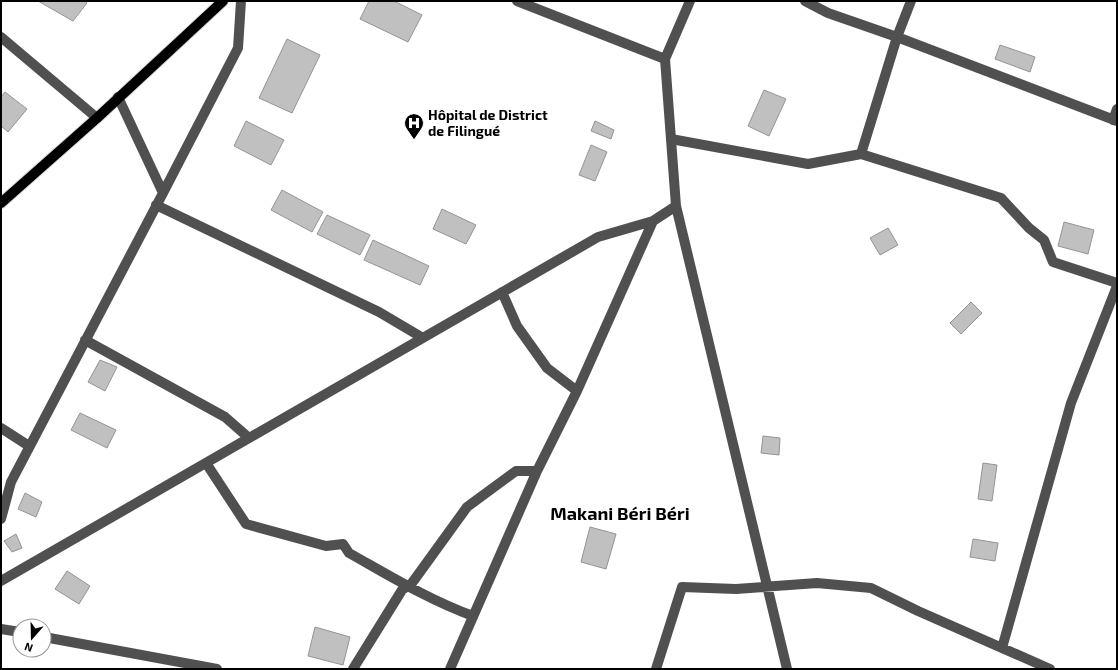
<svg xmlns="http://www.w3.org/2000/svg" width="1118" height="670" font-family="'Exo 2',sans-serif">
	<rect width="100%" height="100%" fill="#fff"/>
	<path fill="#c0c0c0" stroke="#949494" d="M38,1H84L87,3L73,21Z
		M369,1H394L422,15L408,42L360,19Z
		M287,39L320,55L292,113L259,98Z
		M1000,45L1035,57L1030,72L995,59Z
		M764,90L786,99L769,136L748,126Z
		M5,92L27,109L8,132L1,126V97Z
		M246,121L284,140L271,165L234,146Z
		M595,121L614,130L611,139L591,131Z
		M591,145L607,152L595,181L579,175Z
		M282,190L323,212L312,232L271,210Z
		M442,209L476,225L466,244L433,229Z
		M327,215L370,235L360,255L317,234Z
		M1064,222L1094,230L1088,254L1058,246Z
		M888,228L898,245L880,255L870,238Z
		M373,240L429,266L420,285L364,260Z
		M971,302L982,313L961,334L950,323Z
		M100,360L117,367L105,391L88,382Z
		M80,413L116,430L107,448L71,430Z
		M763,436L780,438L779,455L761,453Z
		M983,463L997,465L992,501L978,499Z
		M25,493L42,502L36,517L18,509Z
		M590,527L616,534L606,569L581,562Z
		M16,534L22,548L12,552L4,541Z
		M973,539L998,543L995,561L970,557Z
		M67,571L90,586L79,604L55,589Z
		M315,627L350,637L343,665L308,656Z"/>
	<g fill="none" stroke-linecap="round" stroke-linejoin="round">
		<defs>
			<path id="major" d="M1,203L97,118L223,1"/>
		</defs>
		<use href="#major" stroke="#dbdbdb" stroke-width="12"/>
		<path stroke="#505050" stroke-width="10" d="M517,1L665,59L676,206L787,669
			M805,1L828,13L897,37L1117,121
			M1,37L97,118
			M665,59L690,1
			M1113,120L1117,109
			M671,139L808,164L861,154L897,37L911,1
			M861,154L1001,198L1029,228L1044,240L1053,262L1117,283
			M163,193L238,48L241,1
			M156,205L379,312L423,338
			M502,292L517,326L547,368L577,391
			M85,340L225,417L249,438
			M1,428L29,446
			M206,463L246,524L326,546L343,544L349,553C390,576 429,600 473,616
			M1,519L11,482L163,193L118,97
			M1,581L598,237L653,221
			M1,629L20,632
			M44,637L217,669
			M1002,648L1071,403L1117,286
			M353,669L402,590L412,583L467,507L516,471H537
			M450,669L537,471L577,391L653,221L676,206
			M656,669L682,587L736,589L817,583L871,588L918,611L1050,669"/>
		<use href="#major" stroke="#000" stroke-width="10"/>
	</g>
	<defs>
		<symbol id="hospital-pin" viewBox="-11 -11 22 30"><path d="M0 17L-7.5 6A9.5 9.5 0 1 1 7.5 6Z" fill="#000" stroke="#fff"/><path d="M-5-5h3v3.5h4V-5h3V5h-3V1.5h-4V5h-3Z" fill="#fff"/></symbol>
	</defs>
	<g fill-rule="evenodd">
		<use href="#hospital-pin" x="403" y="112" width="22" height="30"/>
	</g>
	<g text-anchor="middle" stroke-width="4" stroke-linejoin="round" paint-order="stroke">
		<g font-size="14" font-weight="bold" fill="#000" stroke="#fff" text-anchor="start">
			<text x="428" y="120">Hôpital de District<tspan x="428" dy="16">de Filingué</tspan></text>
		</g>
		<g font-size="18" font-weight="bold" fill="#000" stroke="#fff">
			<text x="620" y="520">Makani Béri Béri</text>
		</g>
	</g>
	<rect width="1118" height="670" fill="none" stroke="#000000" stroke-width="4"/>
	<g transform="translate(32 638) rotate(200)"><circle r="19" fill="#ffffff" stroke="#999999"/>
	<path d="M0-3L7 15L0 10L-7 15Z" fill="#000000"/>
	<text y="-6" font-size="11" font-weight="bold" text-anchor="middle" fill="#000000">N</text>
	</g>
</svg>
